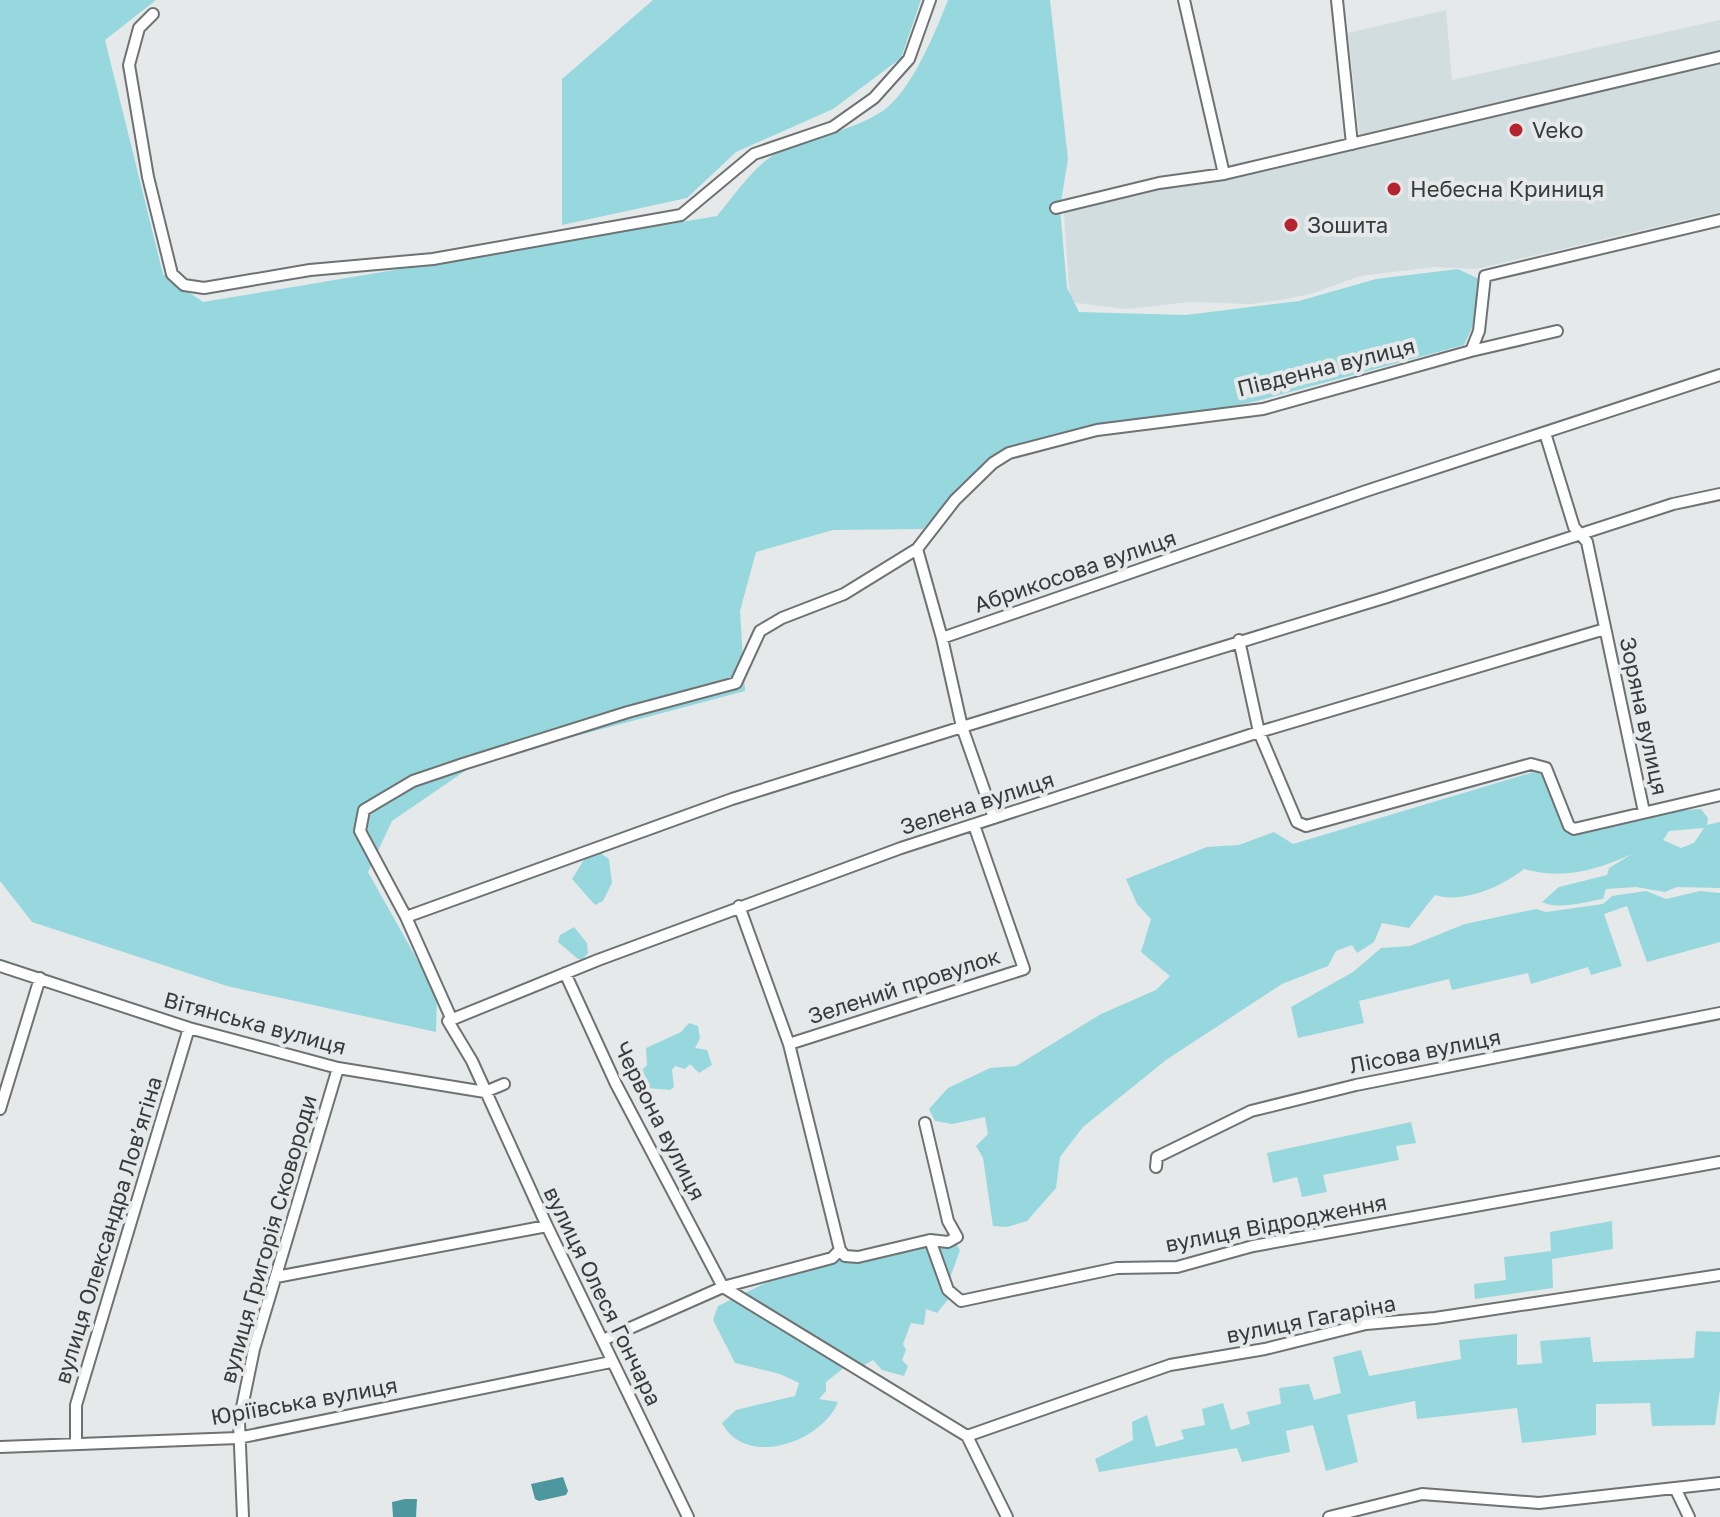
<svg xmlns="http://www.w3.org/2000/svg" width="1720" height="1517" font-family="'Golos Text',sans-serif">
	<rect width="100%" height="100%" fill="#e5e9ea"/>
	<path fill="#d1dddf" d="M1446,10L1452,80L1720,20V212L1476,269L1434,267L1360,276L1311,294L1280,300L1251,304L1190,302L1126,309L1070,302L1064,211L1163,186L1164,178L1360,138L1348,33Z"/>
	<path fill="#97d8de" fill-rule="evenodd" d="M0,0H156L105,40L163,274L203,302L717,216C735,195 755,163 781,151C814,136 853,131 884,110C911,91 936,31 948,0H1050L1068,159L1060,208L1067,288L1079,312L1186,315L1299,301L1376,279L1458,269L1481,280L1477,317L1464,345L1261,400L1032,451L993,463L962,486L923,529L833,530L756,552L740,611L745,691L478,762L392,821L368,872L437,995L436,1032L227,986L32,922L0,881Z
		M653,0H921L901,58L833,109L736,152L687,198L562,225V79Z
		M1537,771L1549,782L1569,834C1586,832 1596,826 1611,821C1639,813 1673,811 1701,809L1708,818L1707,825L1720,822V888L1677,887L1665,892L1636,887L1606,889L1603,899C1585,902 1558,910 1542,902L1559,887L1607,875L1609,868L1632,854C1598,870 1561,880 1524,869C1501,887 1463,904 1435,895L1409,928L1382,923L1374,942L1357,953L1352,945L1336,951L1328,966L1282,984L1166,1060L1083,1127L1060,1157L1056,1188L1027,1221L1007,1227L993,1226L983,1158L976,1146L988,1134L985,1117L952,1124L935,1121L929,1109L948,1088L990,1068L1016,1066L1101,1014L1156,990L1170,976L1141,952L1151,919L1137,904L1126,879L1207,847L1239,845L1274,832L1293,844ZM1704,828L1694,843L1681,848L1663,840L1669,831Z
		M599,852L609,859L612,883L603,901L595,905L572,879L585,858Z
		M1646,891L1666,899L1700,891L1720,893V942L1647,962L1627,906L1604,914L1622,966L1591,975L1588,967L1531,984L1528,973L1452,990L1449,979L1359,1001L1364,1023L1298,1038L1291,1007L1353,972L1381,948L1410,946L1465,924L1536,909L1546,912L1603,904L1612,896Z
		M574,927L587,943L588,953L583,959H578L558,942L560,935Z
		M689,1023L698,1026L700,1038L695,1048L707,1050L712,1065L699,1073L690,1064L685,1069L675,1066L672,1070L674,1087L670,1090L635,1087L632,1080L647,1065L646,1048L681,1032Z
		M1411,1122L1416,1143L1396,1146L1399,1160L1323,1175L1327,1192L1302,1197L1297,1177L1273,1183L1267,1153Z
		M1612,1221L1613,1249L1552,1259L1553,1288L1475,1299L1474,1284L1506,1280L1504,1257L1551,1251L1550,1232Z
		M943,1236H951L960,1250L950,1278V1297L937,1313L926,1309L924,1325L911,1323L903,1344L906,1350L902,1360L908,1366L904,1376L882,1370L873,1360L856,1370L846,1366L826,1382V1391L819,1399L838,1402C822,1442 746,1469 722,1423L736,1410L795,1396L799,1383L780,1374L735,1363L713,1320L718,1306L780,1276L848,1257L857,1260L917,1250Z
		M1696,1331L1720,1332V1389L1715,1425L1652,1426L1650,1403L1596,1404V1435L1522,1443L1517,1408L1417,1419L1415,1401L1347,1415L1358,1462L1326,1471L1313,1425L1286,1431L1290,1452L1242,1462L1237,1448L1099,1472L1095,1459L1133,1440L1132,1422L1147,1415L1156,1447L1184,1439L1181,1430L1205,1425L1202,1409L1223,1403L1231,1430L1250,1424L1247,1412L1281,1404L1279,1388L1309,1384L1314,1400L1341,1393L1333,1357L1361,1350L1369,1376L1461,1359L1459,1340L1517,1334V1365L1542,1363L1540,1341L1590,1337L1593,1362L1694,1358Z"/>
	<path fill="#4d989e" d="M563,1477L568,1491L566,1495L539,1501L535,1499L531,1484Z
		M405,1499H417L416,1517H393L392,1502Z"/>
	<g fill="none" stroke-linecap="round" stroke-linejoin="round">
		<defs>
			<path id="minor" d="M1184,0L1224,174
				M1337,0L1352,144
				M153,14L139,28L129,65L148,177L172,274L184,285L204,288L310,270L433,259L681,215L754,154L833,127L874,98L909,59L930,0
				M1056,208L1159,183L1224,174L1720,57
				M1471,351L1557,331
				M1545,433L1574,527L1587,542L1644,812
				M917,549L942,638
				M1239,640L1259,732L1297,822L1306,826L1531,764L1546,768L1569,826L1574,829L1720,795
				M994,818L962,727L1387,597L1673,504L1720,494
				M406,917L732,799L962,727L942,638L1366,491L1720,375
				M0,966L189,1028L338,1068L485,1092L504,1084
				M565,973L616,1084L723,1287
				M452,1020L406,917L360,831L364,810L413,781L463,764L628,712L736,683L760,631L782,618L844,594L917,549L955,500L993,463L1009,453L1097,430L1263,409L1471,351L1479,331L1485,276L1720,220
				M789,1044L1024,969L974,825
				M0,1109L40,978
				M925,1123L948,1221L957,1237L948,1242L930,1240L948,1290L961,1301L1117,1268L1177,1267L1253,1246L1720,1162
				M1156,1167L1157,1157L1251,1111L1356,1085L1720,1013
				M840,1250L845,1256L858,1257L930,1240
				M276,1277L547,1226
				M723,1287L967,1436L1007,1517
				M603,1340L723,1287L832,1258L840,1250L789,1044L739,906
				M967,1436L1170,1365L1265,1349L1366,1324L1435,1318L1720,1275
				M76,1444V1405L189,1028
				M0,1447L238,1438L611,1362
				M1676,1490L1689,1517
				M243,1517L239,1422L254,1349L338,1068
				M688,1517L547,1226L472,1061L448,1021L598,960L901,848L1259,732L1605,629
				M1329,1517L1422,1494L1539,1503L1720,1483"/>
		</defs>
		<use href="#minor" stroke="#6e7272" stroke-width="14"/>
		<use href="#minor" stroke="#fff" stroke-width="10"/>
	</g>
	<g fill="#b4232e" stroke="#e5e9ea" stroke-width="3">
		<circle cx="1516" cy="130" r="8"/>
		<circle cx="1394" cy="189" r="8"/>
		<circle cx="1291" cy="225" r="8"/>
	</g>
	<g text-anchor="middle" stroke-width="8" stroke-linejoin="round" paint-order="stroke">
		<g font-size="22" fill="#393b3b" stroke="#e5e9ea" text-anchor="start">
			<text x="1532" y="138">Veko</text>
			<text x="1410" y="197">Небесна Криниця</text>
			<text x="1307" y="233">Зошита</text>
		</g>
		<g font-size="22" fill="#393b3b" stroke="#e5e9ea">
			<text transform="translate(1326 367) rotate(-14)" y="8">Південна вулиця</text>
			<text transform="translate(1075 571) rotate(-19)" y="8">Абрикосова вулиця</text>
			<text transform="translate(1644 716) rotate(78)" y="8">Зоряна вулиця</text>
			<text transform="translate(977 803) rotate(-18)" y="8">Зелена вулиця</text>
			<text transform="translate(904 986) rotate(-18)" y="8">Зелений провулок</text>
			<text transform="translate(255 1023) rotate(15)" y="8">Вітянська вулиця</text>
			<text transform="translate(1425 1051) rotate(-11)" y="8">Лісова вулиця</text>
			<text transform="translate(660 1121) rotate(63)" y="8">Червона вулиця</text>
			<text transform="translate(1276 1223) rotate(-11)" y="8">вулиця Відродження</text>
			<text transform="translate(108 1230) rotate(-73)" y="8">вулиця Олександра Ловʼягіна</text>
			<text transform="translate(268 1239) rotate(-74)" y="8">вулиця Григорія Сковороди</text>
			<text transform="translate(603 1296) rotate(64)" y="8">вулиця Олеся Гончара</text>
			<text transform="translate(1311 1319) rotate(-11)" y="8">вулиця Гагаріна</text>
			<text transform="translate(304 1401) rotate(-10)" y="8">Юріївська вулиця</text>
		</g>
	</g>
</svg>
